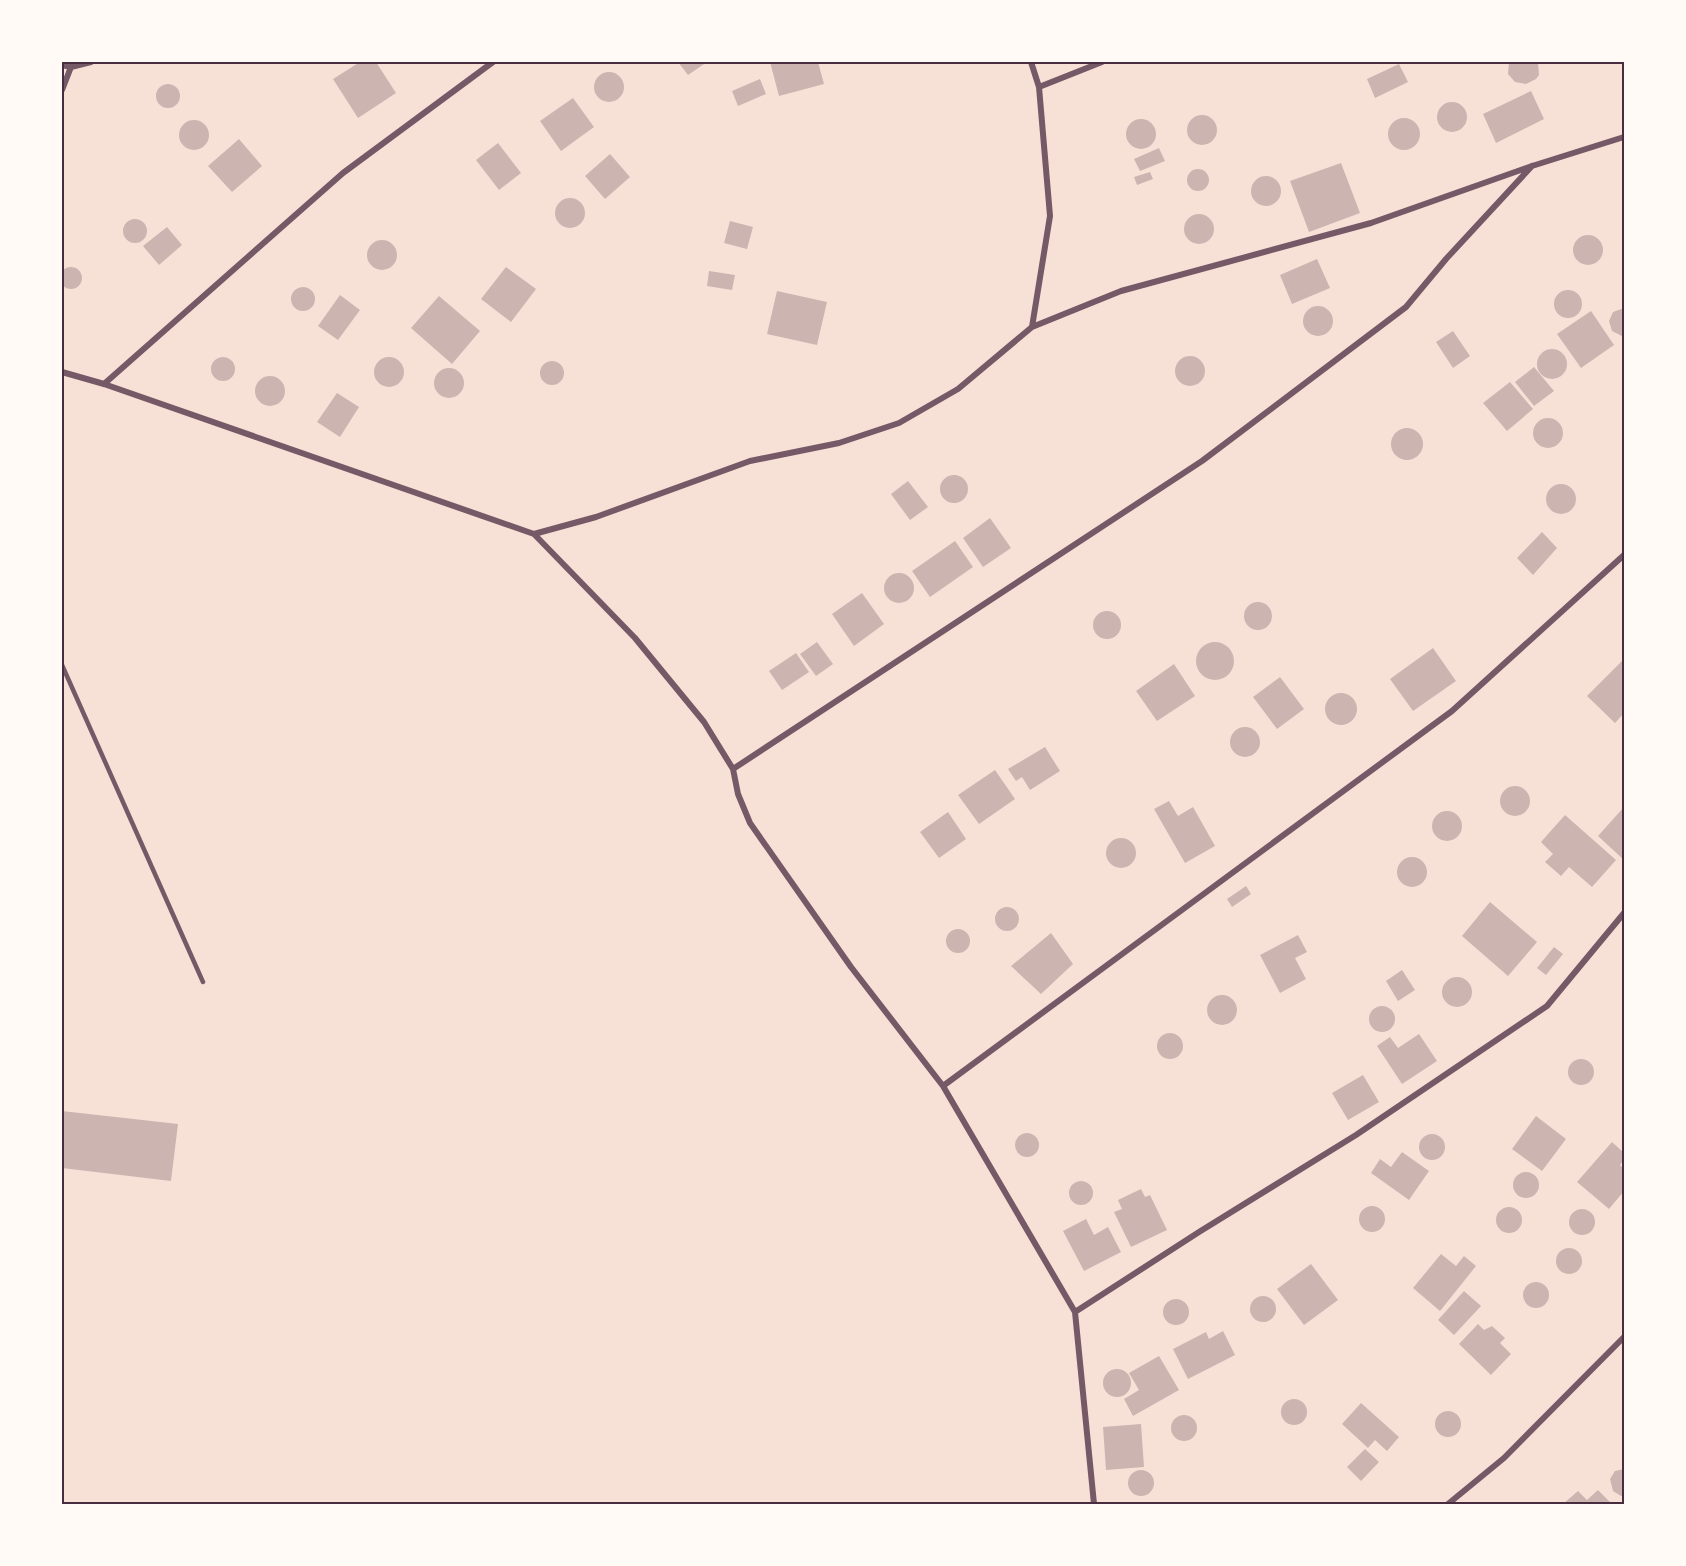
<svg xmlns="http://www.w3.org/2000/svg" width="1686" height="1566" font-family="'IBM Plex Sans',sans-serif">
	<rect width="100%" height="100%" fill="#f7e1d7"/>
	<path fill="#ccb4b1" d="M360,62H376L396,93L358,118L333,79Z
		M678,62H707L688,75Z
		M770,62H818L824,84L779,96Z
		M1509,62H1538L1539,75L1536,79L1526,84L1515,82L1508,74Z
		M1399,64L1408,82L1375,98L1367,79Z
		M594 87a15 15 0 1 1 30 0a15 15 0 1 1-30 0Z
		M760,79L766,94L738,106L732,91Z
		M156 96a12 12 0 1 1 24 0a12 12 0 1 1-24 0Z
		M1531,91L1544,119L1496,143L1483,114Z
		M573,98L594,127L561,151L540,121Z
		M1437 117a15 15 0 1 1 30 0a15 15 0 1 1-30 0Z
		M1187 130a15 15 0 1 1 30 0a15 15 0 1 1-30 0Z
		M1388 134a16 16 0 1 1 32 0a16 16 0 1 1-32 0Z
		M1126 134a15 15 0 1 1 30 0a15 15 0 1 1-30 0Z
		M179 135a15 15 0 1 1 30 0a15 15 0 1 1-30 0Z
		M239,139L262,166L232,192L208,166Z
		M498,143L521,173L499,190L476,160Z
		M1159,148L1165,161L1140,171L1134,159Z
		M610,154L630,177L605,199L585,176Z
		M1341,163L1360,213L1309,232L1290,181Z
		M1187 180a11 11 0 1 1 22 0a11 11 0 1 1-22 0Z
		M1150,172L1153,179L1137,185L1134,177Z
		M1251 191a15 15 0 1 1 30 0a15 15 0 1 1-30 0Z
		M555 213a15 15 0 1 1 30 0a15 15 0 1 1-30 0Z
		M1184 229a15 15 0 1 1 30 0a15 15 0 1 1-30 0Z
		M123 231a12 12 0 1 1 24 0a12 12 0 1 1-24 0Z
		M730,221L753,227L747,249L724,243Z
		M167,227L182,245L159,265L143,246Z
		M1573 250a15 15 0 1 1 30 0a15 15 0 1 1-30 0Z
		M367 255a15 15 0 1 1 30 0a15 15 0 1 1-30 0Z
		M1317,259L1330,288L1292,304L1280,275Z
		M60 278a11 11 0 1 1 22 0a11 11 0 1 1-22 0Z
		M506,267L536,289L511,322L481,299Z
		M709,271L735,275L732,290L707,286Z
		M291 299a12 12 0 1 1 24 0a12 12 0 1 1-24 0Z
		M1554 304a14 14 0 1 1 28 0a14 14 0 1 1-28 0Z
		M777,291L827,302L817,345L767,334Z
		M340,295L360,310L338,340L318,326Z
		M439,296L480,331L452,364L411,328Z
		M1303 321a15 15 0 1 1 30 0a15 15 0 1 1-30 0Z
		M1624,308V337L1612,331L1609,321L1613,312Z
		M1591,311L1614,345L1581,368L1557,334Z
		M1453,331L1470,356L1453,368L1436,342Z
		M1537 364a15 15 0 1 1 30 0a15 15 0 1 1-30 0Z
		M1175 371a15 15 0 1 1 30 0a15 15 0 1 1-30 0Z
		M211 369a12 12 0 1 1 24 0a12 12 0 1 1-24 0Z
		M374 372a15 15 0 1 1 30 0a15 15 0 1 1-30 0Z
		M540 373a12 12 0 1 1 24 0a12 12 0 1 1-24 0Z
		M1534,367L1554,391L1534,406L1515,382Z
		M434 383a15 15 0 1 1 30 0a15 15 0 1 1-30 0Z
		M255 391a15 15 0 1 1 30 0a15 15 0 1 1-30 0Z
		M1510,382L1533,409L1507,431L1483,403Z
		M337,393L359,407L340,437L317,422Z
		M1533 433a15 15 0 1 1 30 0a15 15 0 1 1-30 0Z
		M1391 444a16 16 0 1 1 32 0a16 16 0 1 1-32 0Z
		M940 489a14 14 0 1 1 28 0a14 14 0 1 1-28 0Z
		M908,481L928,507L910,520L891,494Z
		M1546 499a15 15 0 1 1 30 0a15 15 0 1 1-30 0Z
		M990,518L1011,548L983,567L963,538Z
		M1542,532L1557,548L1533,575L1517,558Z
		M955,541L973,567L930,597L912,571Z
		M884 588a15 15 0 1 1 30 0a15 15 0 1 1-30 0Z
		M862,593L884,624L854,646L832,614Z
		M1244 616a14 14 0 1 1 28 0a14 14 0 1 1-28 0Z
		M1093 625a14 14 0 1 1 28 0a14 14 0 1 1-28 0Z
		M817,642L833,664L816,676L800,654Z
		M1196 661a19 19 0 1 1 38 0a19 19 0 1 1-38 0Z
		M1433,648L1456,681L1413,711L1390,679Z
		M796,653L809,672L782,690L769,671Z
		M1624,659V713L1615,723L1587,696Z
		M1174,664L1195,696L1157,721L1136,691Z
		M1280,677L1304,709L1277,729L1253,697Z
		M1325 709a16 16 0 1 1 32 0a16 16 0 1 1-32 0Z
		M1230 742a15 15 0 1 1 30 0a15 15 0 1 1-30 0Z
		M1045,747L1060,771L1030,790L1022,777L1016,781L1008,769Z
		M995,770L1015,799L979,824L958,795Z
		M1500 801a15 15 0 1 1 30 0a15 15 0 1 1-30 0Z
		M1169,801L1178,816L1193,807L1215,846L1185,863L1154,809Z
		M1624,807V860L1598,836Z
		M1432 826a15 15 0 1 1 30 0a15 15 0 1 1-30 0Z
		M948,812L966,839L939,858L920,832Z
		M1565,815L1616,860L1592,887L1569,867L1561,876L1545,862L1553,854L1541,842Z
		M1106 853a15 15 0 1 1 30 0a15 15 0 1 1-30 0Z
		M1397 872a15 15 0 1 1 30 0a15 15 0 1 1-30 0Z
		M1246,886L1251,894L1232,907L1227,899Z
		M1490,902L1537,942L1508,976L1462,936Z
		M995 919a12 12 0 1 1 24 0a12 12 0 1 1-24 0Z
		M946 941a12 12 0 1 1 24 0a12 12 0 1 1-24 0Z
		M1051,933L1073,964L1041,994L1011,966Z
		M1298,935L1307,952L1295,958L1306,979L1280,993L1260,955Z
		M1554,947L1563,954L1546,975L1537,968Z
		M1402,970L1415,990L1398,1001L1386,981Z
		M1442 992a15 15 0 1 1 30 0a15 15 0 1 1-30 0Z
		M1207 1010a15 15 0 1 1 30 0a15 15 0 1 1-30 0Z
		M1369 1019a13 13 0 1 1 26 0a13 13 0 1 1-26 0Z
		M1157 1046a13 13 0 1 1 26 0a13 13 0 1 1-26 0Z
		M1419,1034L1437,1061L1402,1084L1377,1046L1390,1037L1398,1048Z
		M1568 1072a13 13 0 1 1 26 0a13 13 0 1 1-26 0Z
		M1363,1075L1379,1102L1348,1120L1332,1093Z
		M62,1111L178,1124L171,1181L62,1168Z
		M1536,1116L1566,1139L1542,1171L1512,1149Z
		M1015 1145a12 12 0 1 1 24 0a12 12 0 1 1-24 0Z
		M1419 1147a13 13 0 1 1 26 0a13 13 0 1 1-26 0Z
		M1612,1142L1624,1153V1160L1620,1165L1624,1169V1191L1609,1209L1577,1182Z
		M1402,1152L1429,1171L1409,1200L1371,1173L1380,1159L1391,1167Z
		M1513 1185a13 13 0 1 1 26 0a13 13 0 1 1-26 0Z
		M1069 1193a12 12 0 1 1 24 0a12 12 0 1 1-24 0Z
		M1141,1189L1145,1197L1150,1195L1167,1230L1131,1247L1114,1212L1122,1209L1118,1200Z
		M1359 1219a13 13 0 1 1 26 0a13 13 0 1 1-26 0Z
		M1496 1220a13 13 0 1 1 26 0a13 13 0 1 1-26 0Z
		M1569 1222a13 13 0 1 1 26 0a13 13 0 1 1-26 0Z
		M1086,1219L1094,1235L1108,1227L1121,1252L1084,1271L1063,1231Z
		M1556 1261a13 13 0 1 1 26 0a13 13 0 1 1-26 0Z
		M1441,1254L1456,1266L1464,1256L1476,1266L1440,1311L1413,1288Z
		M1311,1264L1338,1300L1304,1325L1277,1289Z
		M1523 1295a13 13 0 1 1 26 0a13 13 0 1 1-26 0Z
		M1464,1291L1481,1306L1454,1335L1438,1320Z
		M1250 1309a13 13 0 1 1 26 0a13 13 0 1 1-26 0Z
		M1163 1312a13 13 0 1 1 26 0a13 13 0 1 1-26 0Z
		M1478,1324L1484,1330L1492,1326L1505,1338L1500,1343L1511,1354L1491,1375L1459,1344Z
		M1223,1331L1235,1355L1188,1379L1173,1349L1206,1332L1209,1339Z
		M1159,1356L1179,1390L1133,1416L1124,1399L1139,1390L1129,1373Z
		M1103 1383a14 14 0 1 1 28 0a14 14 0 1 1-28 0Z
		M1281 1412a13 13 0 1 1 26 0a13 13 0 1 1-26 0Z
		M1361,1403L1399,1437L1387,1451L1375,1440L1368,1448L1342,1424Z
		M1435 1424a13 13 0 1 1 26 0a13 13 0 1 1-26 0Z
		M1171 1428a13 13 0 1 1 26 0a13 13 0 1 1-26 0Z
		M1141,1424L1144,1467L1106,1470L1103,1427Z
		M1365,1449L1379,1462L1361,1481L1347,1467Z
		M1624,1469V1496H1621L1613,1491L1610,1479L1615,1471Z
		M1128 1483a13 13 0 1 1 26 0a13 13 0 1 1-26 0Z
		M1598,1490L1612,1504H1563L1578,1491L1587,1500Z"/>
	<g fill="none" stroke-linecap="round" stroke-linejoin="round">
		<path stroke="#755966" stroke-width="4.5" d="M62,665L203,982"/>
		<path stroke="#755966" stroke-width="6" d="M62,65L71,67L91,62
			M1039,87L1102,62
			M62,90L71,67
			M1032,327L1121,291L1371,223L1532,166L1624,137
			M62,372L104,384L534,534L635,638L704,722L733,769L738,794L750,823L851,967L943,1086L1075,1312L1094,1504
			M104,384L343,173L493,62
			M534,534L596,517L750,461L839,443L899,423L958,389L1032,327L1050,216L1039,87L1031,62
			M733,769L1202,461L1406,307L1446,259L1532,166
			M943,1086L1452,711L1624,555
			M1075,1312L1199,1232L1356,1135L1547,1006L1624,913
			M1448,1504L1504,1458L1624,1337"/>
	</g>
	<rect width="1686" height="1566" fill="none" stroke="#fffaf5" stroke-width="126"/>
	<rect x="63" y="63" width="1560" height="1440" fill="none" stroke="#4a2c40" stroke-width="2"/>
</svg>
